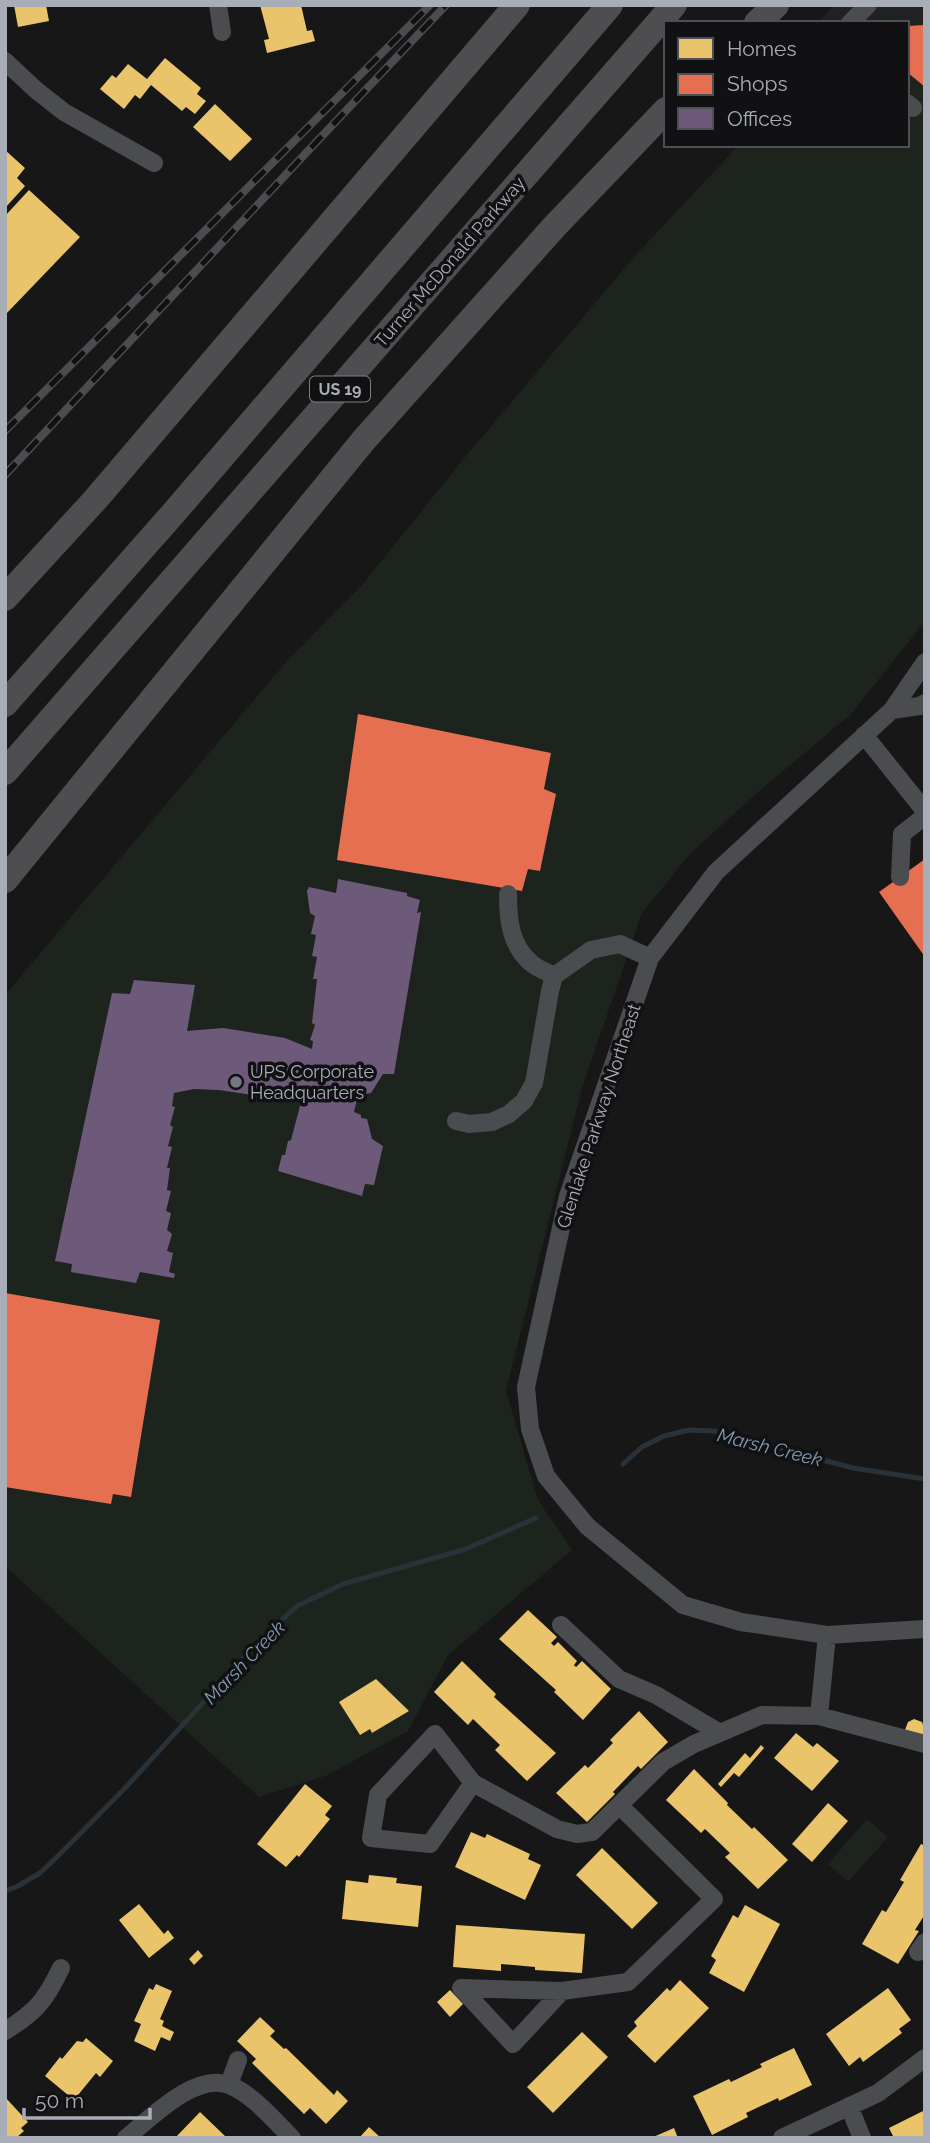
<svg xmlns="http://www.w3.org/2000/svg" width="930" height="2143" font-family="Raleway,sans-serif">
	<rect width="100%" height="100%" fill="#171717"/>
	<path fill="#212123" d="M834,5H925V205L907,145V23H818Z"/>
	<path fill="#1d241e" d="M879,12L925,22V621L850,715L758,792L690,854L642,913L582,1088L506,1391L538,1500L572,1550L448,1655L408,1731L328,1775L259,1797L5,1566V995L286,662L361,586L466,456L633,258L739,145H907V23H867Z
		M867,1819L888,1837L848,1882L828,1864Z"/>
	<path fill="#e9c46a" d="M14,5H46L49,21L18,27Z
		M260,5H301L307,31L312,30L315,41L267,53L264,40L269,39Z
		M165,58L201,88L197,94L206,101L195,114L186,107L182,111L151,85L140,99L135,95L124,109L100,89L112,75L116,78L128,64L147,79Z
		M215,104L252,139L230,161L193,127Z
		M5,150L25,168L17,178L25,186L5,208Z
		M29,190L80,237L5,315V216Z
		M528,1610L557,1637L551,1643L554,1646L558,1642L577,1661L574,1665L576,1667L582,1661L611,1689L583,1720L554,1692L556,1690L499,1639Z
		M462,1661L496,1694L494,1697L556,1753L527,1781L495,1750L500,1745L473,1719L468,1725L434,1692Z
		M376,1679L409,1711L372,1733L370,1729L360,1735L339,1702Z
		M639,1711L668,1742L641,1769L638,1766L613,1792L615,1794L587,1822L556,1793L585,1765L588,1768L613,1743L610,1740Z
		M914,1719L922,1722L925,1731L922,1736L905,1730L908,1722Z
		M796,1733L813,1747L817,1743L839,1761L812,1791L774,1758Z
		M761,1745L764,1748L739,1777L734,1773L721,1787L718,1784L745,1753L750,1758Z
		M694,1769L728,1803L727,1805L752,1829L754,1827L788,1860L758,1889L725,1857L730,1853L705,1829L701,1833L666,1800Z
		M305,1784L332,1806L325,1815L330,1819L299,1857L297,1855L286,1867L257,1844Z
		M828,1803L848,1821L812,1862L792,1844Z
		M471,1832L485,1838L487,1834L530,1854L528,1859L541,1865L525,1900L455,1867Z
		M921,1844L925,1846V1914L915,1930L919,1931L898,1964L862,1944L882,1910L886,1912L904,1882L900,1880Z
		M602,1848L658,1903L632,1929L576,1875Z
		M369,1875L397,1878L396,1883L422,1886L418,1927L342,1919L346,1880L368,1883Z
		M139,1904L164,1934L168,1930L174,1938L149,1958L119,1920Z
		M745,1905L780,1924L744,1992L709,1973L716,1960L711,1956L733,1915L738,1918Z
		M456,1925L585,1934L582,1973L535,1970V1967L501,1964V1971L453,1967Z
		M198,1950L203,1956L194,1965L189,1959Z
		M680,1980L709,2008L655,2063L627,2036L637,2026L634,2022L667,1988L670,1991Z
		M156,1984L172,1991L160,2019L164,2021L162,2026L174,2032L170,2041L161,2037L155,2051L134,2041L141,2024L134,2021L149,1988L153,1990Z
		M888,1988L911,2020L899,2029L902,2033L863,2062L860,2057L849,2066L826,2034Z
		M450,1990L463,2004L450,2017L437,2002Z
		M260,2017L275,2031L270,2036L284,2049L286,2048L334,2095L337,2090L348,2101L326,2124L310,2108L304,2114L252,2063L256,2059L237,2041Z
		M582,2032L608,2057L553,2113L527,2087Z
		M86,2038L113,2061L100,2077L96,2073L74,2100L45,2076L60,2057L62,2059L77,2041L83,2042Z
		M794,2048L812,2085L779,2101L778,2098L746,2113L748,2117L712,2135L693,2096L729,2079L731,2082L762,2067L760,2064Z
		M5,2097L28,2122L21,2128L24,2131L16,2138H5Z
		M925,2110V2138H894L889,2128Z
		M200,2112L225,2136L175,2138Z
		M369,2127L381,2138H359Z
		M674,2128L678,2138H651Z"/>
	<path fill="#e76f51" d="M925,25V87L907,72V26Z
		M358,714L551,753L544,789L556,794L540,871L528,869L522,891L337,860Z
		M925,859V957L879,892Z
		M5,1293L160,1320L131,1497L113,1494L111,1504L5,1487Z"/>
	<path fill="#6d597a" d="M338,879L407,893V896L420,900L417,913L421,912L394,1074H383L371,1093L358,1095L354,1112L361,1115V1118L367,1119L372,1139L383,1146L374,1185L365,1184L362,1196L278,1171L282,1155H285L288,1141L291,1140L301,1102L219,1090L194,1089L174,1093L172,1106L175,1107L170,1125L173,1127L168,1146L172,1147L167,1168H170L167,1190L171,1191L166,1211L171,1213L167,1230L172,1234L167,1251L173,1253L169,1272L175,1274L174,1278L140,1272L136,1283L71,1272L72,1264L55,1261L112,993L130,994L134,980L195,985L187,1031L223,1028L285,1038L312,1049L313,1041L310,1040L315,1025L312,1023L317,979H313L317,957L312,956L316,935L311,934L315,916L310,913L307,891L309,887L336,893Z"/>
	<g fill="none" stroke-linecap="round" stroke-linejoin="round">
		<path stroke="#2a3239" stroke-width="5" d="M623,1464L642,1447L664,1436L689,1430L714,1431L853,1468L925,1479
			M5,1891L18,1886L40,1873L59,1855L127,1786L260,1640L297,1606L343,1584L466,1549L536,1518"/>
		<path stroke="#4b4c50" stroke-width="18" d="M218,5L222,32
			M850,23L868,5
			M5,61L36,90L64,112L154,163
			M907,103L913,108
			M925,662L892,710L716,872L650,958L568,1196L526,1387L530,1429L546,1476L587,1526L683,1605L741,1622L827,1635L925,1629
			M892,710L920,706L925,703
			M864,735L925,811
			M900,877L902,834L925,816
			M508,894C508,919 510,944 530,962C536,968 547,972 554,976
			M456,1121L469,1124L492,1122L509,1114L524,1101L534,1083L550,991L554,976L591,950L620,944L650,958
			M561,1625L619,1679L656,1695L720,1733
			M819,1716L827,1635
			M473,1783L430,1844L371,1838L378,1795L435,1734L473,1783L557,1829L577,1834L592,1832L663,1762L694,1744L762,1715L819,1716L925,1744
			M918,1952L925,1942
			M562,1991L513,2044L461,1988L562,1991L628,1982L714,1899L620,1806
			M5,2031C36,2012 45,2001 61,1968
			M229,2084L238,2060
			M849,2106L862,2138
			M126,2138C151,2118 195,2072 229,2085C251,2093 275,2121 292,2138
			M782,2138L878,2093L925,2058"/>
		<path stroke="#4e4e51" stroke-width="26" d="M757,23L776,5
			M5,598L95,500L517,5
			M5,704L171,516L610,5
			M5,772L674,5
			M5,880L363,441L554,227L666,110"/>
		<defs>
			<path id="rail" d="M5,431L430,5
				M5,475L306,153L446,5"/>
		</defs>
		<use href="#rail" stroke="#4b4c4f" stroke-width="8"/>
		<use href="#rail" stroke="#111113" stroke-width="5" stroke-dasharray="16" stroke-linecap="butt"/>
	</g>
	<circle fill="#757880" stroke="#111113" stroke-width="2.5" cx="236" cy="1082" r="7"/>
	<g text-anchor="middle" stroke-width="7" stroke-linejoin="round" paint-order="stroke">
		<rect fill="#111113" stroke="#7b7e86" stroke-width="2" x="310" y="376.5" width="60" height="25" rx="5"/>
		<g font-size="16" font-weight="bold" fill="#a8adb8">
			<text x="340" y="395">US 19</text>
		</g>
		<g font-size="18" fill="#a8adb8" stroke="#111113">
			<text transform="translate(450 262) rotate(-49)" y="6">Turner McDonald Parkway</text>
			<text transform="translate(599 1116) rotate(-72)" y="6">Glenlake Parkway Northeast</text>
		</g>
		<g font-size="18" fill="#a8adb8" stroke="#111113" text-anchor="start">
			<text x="250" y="1078">UPS Corporate<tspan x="250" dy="21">Headquarters</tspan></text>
		</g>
		<g font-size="19" font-style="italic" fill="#7f9bb3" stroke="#111113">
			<text transform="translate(770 1447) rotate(14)" y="7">Marsh Creek</text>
			<text transform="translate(244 1662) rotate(-46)" y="7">Marsh Creek</text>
		</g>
	</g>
	<rect width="930" height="2143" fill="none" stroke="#a8adb8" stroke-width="14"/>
	<rect x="664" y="21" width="245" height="126" fill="#111113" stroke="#4d4f55" stroke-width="2"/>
	<rect x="678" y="38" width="35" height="21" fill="#e9c46a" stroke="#4d4f55" stroke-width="2"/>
	<text x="727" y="56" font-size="21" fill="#a8adb8">Homes</text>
	<rect x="678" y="74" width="35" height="21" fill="#e76f51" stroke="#4d4f55" stroke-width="2"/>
	<text x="727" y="91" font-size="21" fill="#a8adb8">Shops</text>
	<rect x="678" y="108" width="35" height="21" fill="#6d597a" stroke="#4d4f55" stroke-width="2"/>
	<text x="727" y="126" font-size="21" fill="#a8adb8">Offices</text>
	<path d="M24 2108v10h126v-10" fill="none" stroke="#a8adb8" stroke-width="3.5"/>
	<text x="35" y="2108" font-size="21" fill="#a8adb8" stroke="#111113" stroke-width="5" paint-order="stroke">50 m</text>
</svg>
